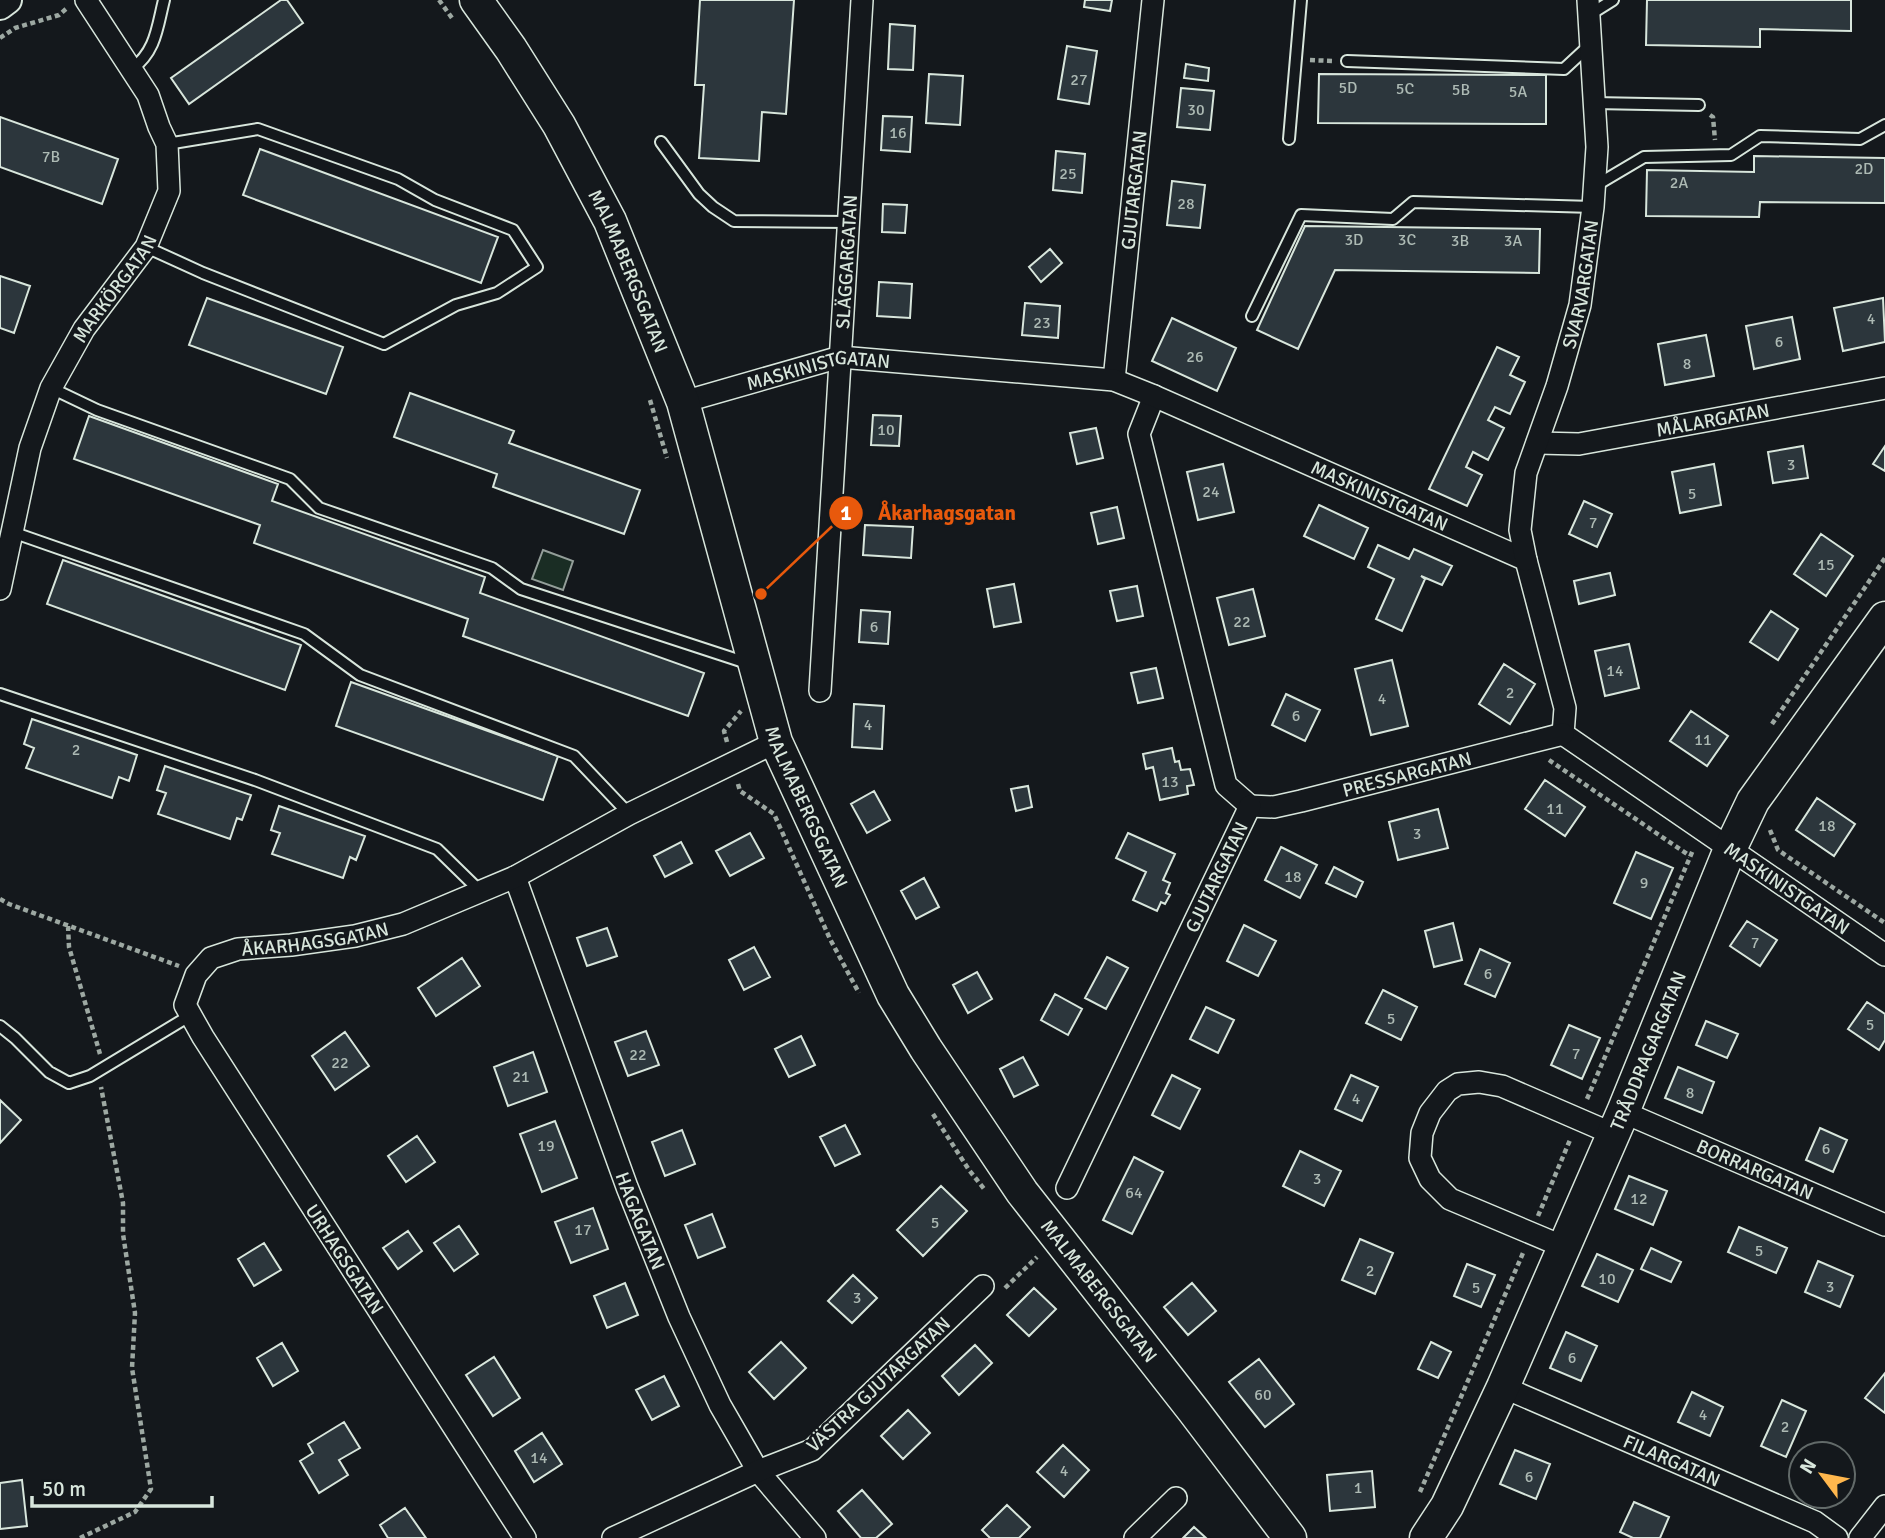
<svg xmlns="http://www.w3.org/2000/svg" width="1885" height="1538" font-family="Signika,sans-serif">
	<rect width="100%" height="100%" fill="#14181c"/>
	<path fill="#1a2d24" stroke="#939e99" stroke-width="2" d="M543,550L573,561L563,590L532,579Z"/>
	<path fill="#2c363c" stroke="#d8e6dc" stroke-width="2" d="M281,0H287L303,23L189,104L171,78Z
		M700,0H794L786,114L762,112L759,161L699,158L704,85H695Z
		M1085,0H1112L1110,11L1084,7Z
		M1647,0H1851V31L1760,29V47L1646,45Z
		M890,24L915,26L913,70L888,69Z
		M1067,46L1097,51L1089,104L1058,99Z
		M1186,64L1209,68L1208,81L1184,78Z
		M929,74L963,76L960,125L926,123Z
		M1319,74L1546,75V124L1318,123Z
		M1181,88L1214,91L1210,130L1177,127Z
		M883,116L912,117L910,152L881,150Z
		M0,117L118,159L102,204L0,167Z
		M260,149L498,237L481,283L243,195Z
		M1056,151L1085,154L1082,193L1053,190Z
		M1754,156L1885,158V203L1760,202L1759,217L1646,216L1647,170L1754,172Z
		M1172,181L1205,185L1200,228L1167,225Z
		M883,204L907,205L905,233L882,232Z
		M1305,226L1540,229L1539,273L1335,270L1298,349L1257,330Z
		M1050,249L1062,263L1041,282L1029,267Z
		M0,276L30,286L14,333L0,328Z
		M879,282L912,284L910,318L877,316Z
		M207,298L343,347L326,394L189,345Z
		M1883,298L1885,342L1843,351L1834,308Z
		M1025,303L1060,306L1058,338L1022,335Z
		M1792,317L1800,359L1754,369L1746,326Z
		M1172,318L1236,348L1217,391L1152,361Z
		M1706,335L1714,376L1665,385L1658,344Z
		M1497,347L1519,357L1510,375L1525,382L1510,414L1495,407L1488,420L1504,428L1488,460L1473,452L1466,467L1482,475L1467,506L1429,489Z
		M410,393L514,431L509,443L640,490L624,534L493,487L497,474L394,437Z
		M873,415L901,416L899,446L871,445Z
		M89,416L278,484L272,501L485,577L480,593L704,673L688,716L463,636L468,619L254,543L260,525L74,459Z
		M1096,428L1103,458L1077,464L1070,433Z
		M1803,446L1808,478L1773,483L1768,452Z
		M1885,446V471L1873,464Z
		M1223,464L1234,512L1198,520L1187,472Z
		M1714,464L1721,505L1680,513L1672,472Z
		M1584,501L1612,514L1597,547L1569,534Z
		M1319,505L1368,528L1354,559L1304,536Z
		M1117,507L1124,538L1098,544L1091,513Z
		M865,525L913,527L911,558L863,555Z
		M1821,534L1853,556L1826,596L1794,574Z
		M1378,545L1409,559L1414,549L1452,566L1442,585L1421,576L1425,579L1402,631L1376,619L1394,579L1368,567Z
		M63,560L301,645L285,690L47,604Z
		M1610,573L1615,595L1579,604L1574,581Z
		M1014,584L1021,622L994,627L987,589Z
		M1137,586L1143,616L1117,621L1110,591Z
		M1253,589L1265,636L1229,645L1217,598Z
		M861,610L890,612L888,644L859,642Z
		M1771,611L1798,629L1778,660L1750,642Z
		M1629,644L1639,688L1605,696L1595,651Z
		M1392,660L1408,726L1371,735L1355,669Z
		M1504,664L1535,684L1510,724L1479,704Z
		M1156,668L1163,698L1138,703L1131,673Z
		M351,682L558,756L543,800L336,726Z
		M1286,694L1320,710L1305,741L1272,725Z
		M854,704L884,706L882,749L852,747Z
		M1691,711L1728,736L1707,766L1670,741Z
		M32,719L137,755L129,781L119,777L112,798L26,768L34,748L24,744Z
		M1172,748L1175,762L1179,761L1181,770L1190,769L1194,785L1187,786L1188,794L1160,800L1153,767L1146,769L1143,754Z
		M165,766L251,795L242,820L237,818L230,839L158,814L166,793L157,790Z
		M1545,780L1585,807L1565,836L1525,809Z
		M1028,786L1032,807L1016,811L1011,789Z
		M874,791L890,820L867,833L851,804Z
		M1817,798L1855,824L1834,856L1796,830Z
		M279,806L365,836L356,860L350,857L343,878L272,854L280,833L271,830Z
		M1438,809L1448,848L1398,860L1389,822Z
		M750,833L764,858L730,876L716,851Z
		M1128,833L1175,854L1163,880L1170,883L1166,893L1170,895L1165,904L1161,902L1157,911L1133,900L1146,872L1116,858Z
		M681,842L692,863L665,877L654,856Z
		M1281,847L1317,865L1300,898L1265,880Z
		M1636,852L1673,868L1651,919L1614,903Z
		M1334,867L1363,882L1356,897L1326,883Z
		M924,878L939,907L916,919L901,891Z
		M1747,921L1777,940L1760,966L1730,946Z
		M1453,923L1462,960L1434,967L1425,931Z
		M1244,925L1276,941L1258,976L1227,961Z
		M607,928L617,956L587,966L577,938Z
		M754,947L770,977L744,990L729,960Z
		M1480,949L1510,963L1495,997L1465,984Z
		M1107,957L1128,968L1106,1009L1085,998Z
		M462,958L480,986L436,1016L418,988Z
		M977,972L992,999L968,1013L953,985Z
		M1383,990L1417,1007L1401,1040L1366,1023Z
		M1055,994L1082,1009L1068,1035L1041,1020Z
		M1867,1002L1885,1014V1040L1879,1050L1848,1029Z
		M1206,1007L1234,1020L1218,1053L1190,1039Z
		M1706,1021L1738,1034L1727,1058L1696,1045Z
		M1569,1025L1600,1038L1582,1079L1551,1065Z
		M646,1031L659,1065L628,1076L615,1042Z
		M345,1032L369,1066L335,1090L312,1056Z
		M801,1036L815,1065L789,1077L775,1049Z
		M533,1052L547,1092L508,1106L494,1067Z
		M1023,1057L1038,1085L1014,1097L1000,1069Z
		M1678,1067L1714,1082L1702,1113L1665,1098Z
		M1172,1075L1200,1089L1180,1129L1152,1115Z
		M1351,1075L1378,1087L1362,1121L1335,1109Z
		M0,1100L21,1120L0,1143Z
		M555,1121L577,1178L542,1192L520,1134Z
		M845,1125L860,1154L835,1166L820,1137Z
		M1820,1128L1847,1140L1833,1172L1806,1160Z
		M682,1130L695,1164L665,1176L652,1142Z
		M417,1136L435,1162L406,1182L388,1156Z
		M1300,1151L1341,1171L1324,1206L1283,1186Z
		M1134,1157L1163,1172L1132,1234L1103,1220Z
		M1629,1176L1667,1191L1653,1225L1615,1209Z
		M941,1186L967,1211L923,1256L897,1230Z
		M593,1208L608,1249L571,1263L555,1222Z
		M712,1214L725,1247L698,1258L685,1225Z
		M459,1226L478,1254L454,1271L434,1243Z
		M1739,1227L1787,1248L1776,1273L1728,1252Z
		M408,1231L422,1251L398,1269L383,1248Z
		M1360,1239L1393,1253L1375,1294L1342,1280Z
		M264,1243L281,1270L254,1286L238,1259Z
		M1651,1248L1681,1262L1671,1282L1641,1269Z
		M1597,1254L1633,1270L1618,1302L1582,1286Z
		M1818,1261L1853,1276L1840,1307L1805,1292Z
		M1467,1264L1495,1275L1481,1307L1454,1296Z
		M853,1275L877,1298L852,1323L828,1301Z
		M625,1283L638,1315L607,1328L594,1296Z
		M1192,1283L1216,1311L1188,1335L1164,1307Z
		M1034,1288L1056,1309L1029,1336L1007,1315Z
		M1566,1332L1597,1346L1581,1381L1550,1368Z
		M781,1342L806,1368L774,1399L749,1372Z
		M1431,1342L1451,1352L1438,1378L1418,1369Z
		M282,1343L298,1371L273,1386L257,1358Z
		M975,1345L992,1363L959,1395L942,1376Z
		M494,1357L520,1398L493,1416L466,1375Z
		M1259,1359L1294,1404L1265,1427L1229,1382Z
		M1885,1373V1413L1865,1398Z
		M664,1376L679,1406L652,1420L636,1390Z
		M1692,1392L1723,1407L1710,1436L1678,1422Z
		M1782,1400L1806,1411L1786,1457L1761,1446Z
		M908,1410L930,1433L903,1459L881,1436Z
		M344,1422L360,1448L339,1460L348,1475L319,1493L300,1461L313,1453L308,1444Z
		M542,1433L562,1464L534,1482L515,1451Z
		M1063,1445L1089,1470L1064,1497L1037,1472Z
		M1515,1450L1550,1464L1536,1499L1500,1484Z
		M1372,1471L1375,1507L1330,1511L1327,1475Z
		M22,1480L27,1526L0,1529V1483Z
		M862,1490L892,1524L876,1538H861L838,1511Z
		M1634,1502L1669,1517L1660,1538H1633L1620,1532Z
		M1007,1505L1030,1527L1019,1538H990L982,1530Z
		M405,1508L426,1538H388L380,1525Z
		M1194,1527L1206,1538H1183Z"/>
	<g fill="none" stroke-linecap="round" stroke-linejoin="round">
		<defs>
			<path id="service" d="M1589,15L1613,0
				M1347,61L1564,69L1591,44
				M132,69C156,51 157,28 164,0
				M1594,103L1699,105
				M1289,139L1301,0
				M661,142L699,194L713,207L734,221L848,222
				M1595,186L1644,157L1731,155L1760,136L1860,139L1885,125
				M146,247L203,273L384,344L456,305L497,293L537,267L513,230L435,200L398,179L258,129L167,144
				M1252,316L1301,215L1393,219L1413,202L1593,207
				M51,388L97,410L290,479L319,508L492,568L521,589L750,664
				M12,532L304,634L360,675L574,756L629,814
				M0,694L255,780L437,849L481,892
				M0,1026L15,1038L49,1072L69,1083L90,1076L191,1015"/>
			<g id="minor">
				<path id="s1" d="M1114,380L1153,0"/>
				<path d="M1154,396L1139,434L1226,785L1250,806"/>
				<path id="s2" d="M683,402L840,357L1114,380L1154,396L1526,560L1565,708L1563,734L1885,955"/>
				<path id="s3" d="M1538,443L1579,444L1885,388"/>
				<path id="s4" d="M1526,560L1520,530L1526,473L1557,386L1580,305L1593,207L1597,147L1588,0"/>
				<path id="s5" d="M0,589L30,448L51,388L84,329L146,247L169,191L167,144L159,127L148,95L86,0"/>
				<path id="s6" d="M820,691L862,0"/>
				<path id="s7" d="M1250,806L1274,807L1301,801L1563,734"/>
				<path id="s8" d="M515,877L627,1187L679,1317L720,1405L758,1471L815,1538"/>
				<path id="s9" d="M1623,1112L1885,1225"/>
				<path id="s10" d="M1067,1188L1250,806"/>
				<path d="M1564,1247L1450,1199L1430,1179L1420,1158L1422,1133L1430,1113L1447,1091L1458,1084L1479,1082L1502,1086L1613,1134"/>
				<path id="s11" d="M1503,1387L1815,1522L1837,1538"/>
				<path id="s12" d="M525,1538L203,1037L185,1005L196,975L211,958L238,949L291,945L355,936L403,924L515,877L629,814L776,742"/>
				<path d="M613,1538L758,1471L812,1450L983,1286"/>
				<path d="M1135,1538L1176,1498"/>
				<path d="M1860,1538L1885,1506"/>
			</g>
			<path id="tertiary" d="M0,6L8,0"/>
			<g id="secondary">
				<path id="s13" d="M476,0L511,49L559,125L610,221L683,402L776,742L893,995L926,1049L1022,1192L1193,1410L1290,1538"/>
				<path id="s14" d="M1426,1538L1447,1506L1503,1387L1623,1112L1730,849L1753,801L1885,618"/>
			</g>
		</defs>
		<use href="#service" stroke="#d8e6dc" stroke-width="14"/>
		<use href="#minor" stroke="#d8e6dc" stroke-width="24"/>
		<use href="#tertiary" stroke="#d8e6dc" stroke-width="30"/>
		<use href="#secondary" stroke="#d8e6dc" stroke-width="35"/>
		<path stroke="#9da8a2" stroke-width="4.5" stroke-dasharray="5 3.5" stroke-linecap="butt" d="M439,0L452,18
			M0,38L15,28L59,15L66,9
			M1310,60L1332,61
			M1710,115L1713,117L1715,140
			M650,400L667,458
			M1772,724L1885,558
			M727,742L724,731L741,711
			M1549,760L1690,856
			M738,784L740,791L774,814L830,939L859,993
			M1770,830L1778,850L1885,923
			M0,899L9,904L179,966
			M68,926L69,947L100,1054
			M1587,1099L1693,850
			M933,1114L969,1170L985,1190
			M1538,1216L1570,1140
			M1005,1288L1037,1257
			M1420,1492L1523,1253
			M80,1538L135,1512L151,1489L132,1368L135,1313L123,1234V1203L101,1087"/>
		<use href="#service" stroke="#14181c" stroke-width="10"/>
		<use href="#minor" stroke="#14181c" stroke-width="21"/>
		<use href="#tertiary" stroke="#14181c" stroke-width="26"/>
		<use href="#secondary" stroke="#14181c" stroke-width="32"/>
	</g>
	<g text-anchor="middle" stroke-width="5" stroke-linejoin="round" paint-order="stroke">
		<g font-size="16" fill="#adbab4">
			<text x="1079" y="85">27</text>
			<text x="1348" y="93">5D</text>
			<text x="1405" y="94">5C</text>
			<text x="1461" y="95">5B</text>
			<text x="1518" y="97">5A</text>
			<text x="1196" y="115">30</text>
			<text x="898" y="138">16</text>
			<text x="51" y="162">7B</text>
			<text x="1864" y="174">2D</text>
			<text x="1068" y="179">25</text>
			<text x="1679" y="188">2A</text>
			<text x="1186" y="209">28</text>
			<text x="1354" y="245">3D</text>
			<text x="1407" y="245">3C</text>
			<text x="1460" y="246">3B</text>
			<text x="1513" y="246">3A</text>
			<text x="1871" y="324">4</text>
			<text x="1042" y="328">23</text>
			<text x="1779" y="347">6</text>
			<text x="1195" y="362">26</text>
			<text x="1687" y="369">8</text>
			<text x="886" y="435">10</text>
			<text x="1791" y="470">3</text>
			<text x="1211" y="497">24</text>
			<text x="1692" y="499">5</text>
			<text x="1593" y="528">7</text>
			<text x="1826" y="570">15</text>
			<text x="1242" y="627">22</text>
			<text x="874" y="632">6</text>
			<text x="1615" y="676">14</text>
			<text x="1510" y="698">2</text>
			<text x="1382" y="704">4</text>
			<text x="1296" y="721">6</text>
			<text x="868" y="730">4</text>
			<text x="1703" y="745">11</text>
			<text x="76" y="755">2</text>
			<text x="1170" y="787">13</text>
			<text x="1555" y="814">11</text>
			<text x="1827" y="831">18</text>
			<text x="1417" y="839">3</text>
			<text x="1293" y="882">18</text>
			<text x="1644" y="888">9</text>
			<text x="1755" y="948">7</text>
			<text x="1488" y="979">6</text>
			<text x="1391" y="1024">5</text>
			<text x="1870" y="1030">5</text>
			<text x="1576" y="1059">7</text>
			<text x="638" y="1060">22</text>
			<text x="340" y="1068">22</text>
			<text x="521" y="1082">21</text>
			<text x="1690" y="1098">8</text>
			<text x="1356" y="1104">4</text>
			<text x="546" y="1151">19</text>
			<text x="1826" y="1154">6</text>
			<text x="1317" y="1184">3</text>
			<text x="1134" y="1198">64</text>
			<text x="1639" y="1204">12</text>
			<text x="935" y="1228">5</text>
			<text x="583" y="1235">17</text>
			<text x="1759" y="1256">5</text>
			<text x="1370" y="1276">2</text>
			<text x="1607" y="1284">10</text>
			<text x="1830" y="1292">3</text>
			<text x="1476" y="1293">5</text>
			<text x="857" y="1303">3</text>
			<text x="1572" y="1363">6</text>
			<text x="1263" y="1400">60</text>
			<text x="1703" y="1420">4</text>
			<text x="1785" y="1432">2</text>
			<text x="539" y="1463">14</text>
			<text x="1064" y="1476">4</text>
			<text x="1529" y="1482">6</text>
			<text x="1358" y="1493">1</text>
		</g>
		<g font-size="19" fill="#d8e6dc" stroke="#14181c">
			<text dy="7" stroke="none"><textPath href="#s1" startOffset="191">GJUTARGATAN</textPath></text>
			<text dy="7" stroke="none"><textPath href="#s6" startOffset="430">SLÄGGARGATAN</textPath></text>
			<text dy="7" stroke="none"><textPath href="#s13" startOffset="312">MALMABERGSGATAN</textPath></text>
			<text dy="7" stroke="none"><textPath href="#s4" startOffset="285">SVARVARGATAN</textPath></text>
			<text dy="7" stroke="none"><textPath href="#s5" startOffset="326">MARKÖRGATAN</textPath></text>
			<text dy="7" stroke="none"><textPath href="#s2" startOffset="140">MASKINISTGATAN</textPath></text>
			<text dy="7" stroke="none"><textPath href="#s3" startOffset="177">MÅLARGATAN</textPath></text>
			<text dy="7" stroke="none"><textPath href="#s2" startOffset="728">MASKINISTGATAN</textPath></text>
			<text dy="7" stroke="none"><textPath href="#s7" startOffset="161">PRESSARGATAN</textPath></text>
			<text dy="7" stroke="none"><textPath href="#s13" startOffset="878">MALMABERGSGATAN</textPath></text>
			<text dy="7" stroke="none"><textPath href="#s10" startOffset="345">GJUTARGATAN</textPath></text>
			<text dy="7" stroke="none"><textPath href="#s2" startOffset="1339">MASKINISTGATAN</textPath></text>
			<text dy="7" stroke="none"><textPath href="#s12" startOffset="793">ÅKARHAGSGATAN</textPath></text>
			<text dy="7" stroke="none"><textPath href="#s14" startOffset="536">TRÅDDRAGARGATAN</textPath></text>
			<text dy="7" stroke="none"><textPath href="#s9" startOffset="144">BORRARGATAN</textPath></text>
			<text dy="7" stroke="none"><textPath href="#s8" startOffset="366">HAGAGATAN</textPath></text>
			<text transform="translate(345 1259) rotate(57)" y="7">URHAGSGATAN</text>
			<text dy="7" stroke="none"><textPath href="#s13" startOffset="1446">MALMABERGSGATAN</textPath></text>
			<text transform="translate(878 1384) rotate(-43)" y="7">VÄSTRA GJUTARGATAN</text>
			<text dy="7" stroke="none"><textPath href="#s11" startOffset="184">FILARGATAN</textPath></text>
		</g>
	</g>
	<path fill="none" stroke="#e8590c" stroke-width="2.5" d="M761 594L846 513"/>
	<g fill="#e8590c" stroke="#14181c" stroke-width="2.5">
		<circle cx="761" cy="594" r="7"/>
		<circle cx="846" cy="513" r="18"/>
	</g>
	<g font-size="21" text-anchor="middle" font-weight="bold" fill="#fff">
		<text x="846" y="520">1</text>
	</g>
	<g font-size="21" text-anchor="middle" font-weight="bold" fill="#e8590c" stroke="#14181c" stroke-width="5" stroke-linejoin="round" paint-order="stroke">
		<text x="947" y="520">Åkarhagsgatan</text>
	</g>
	<g transform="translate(1822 1475) rotate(302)"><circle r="33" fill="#14181c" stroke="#626a69" stroke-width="2"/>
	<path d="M0-5L12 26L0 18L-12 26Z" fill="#ffb74d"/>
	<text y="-10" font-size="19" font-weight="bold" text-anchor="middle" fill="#d8e6dc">N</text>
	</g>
	<path d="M32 1496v10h180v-10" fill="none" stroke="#d8e6dc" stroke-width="3.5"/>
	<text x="42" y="1496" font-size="21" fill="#d8e6dc" stroke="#14181c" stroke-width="5" paint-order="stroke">50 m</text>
</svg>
